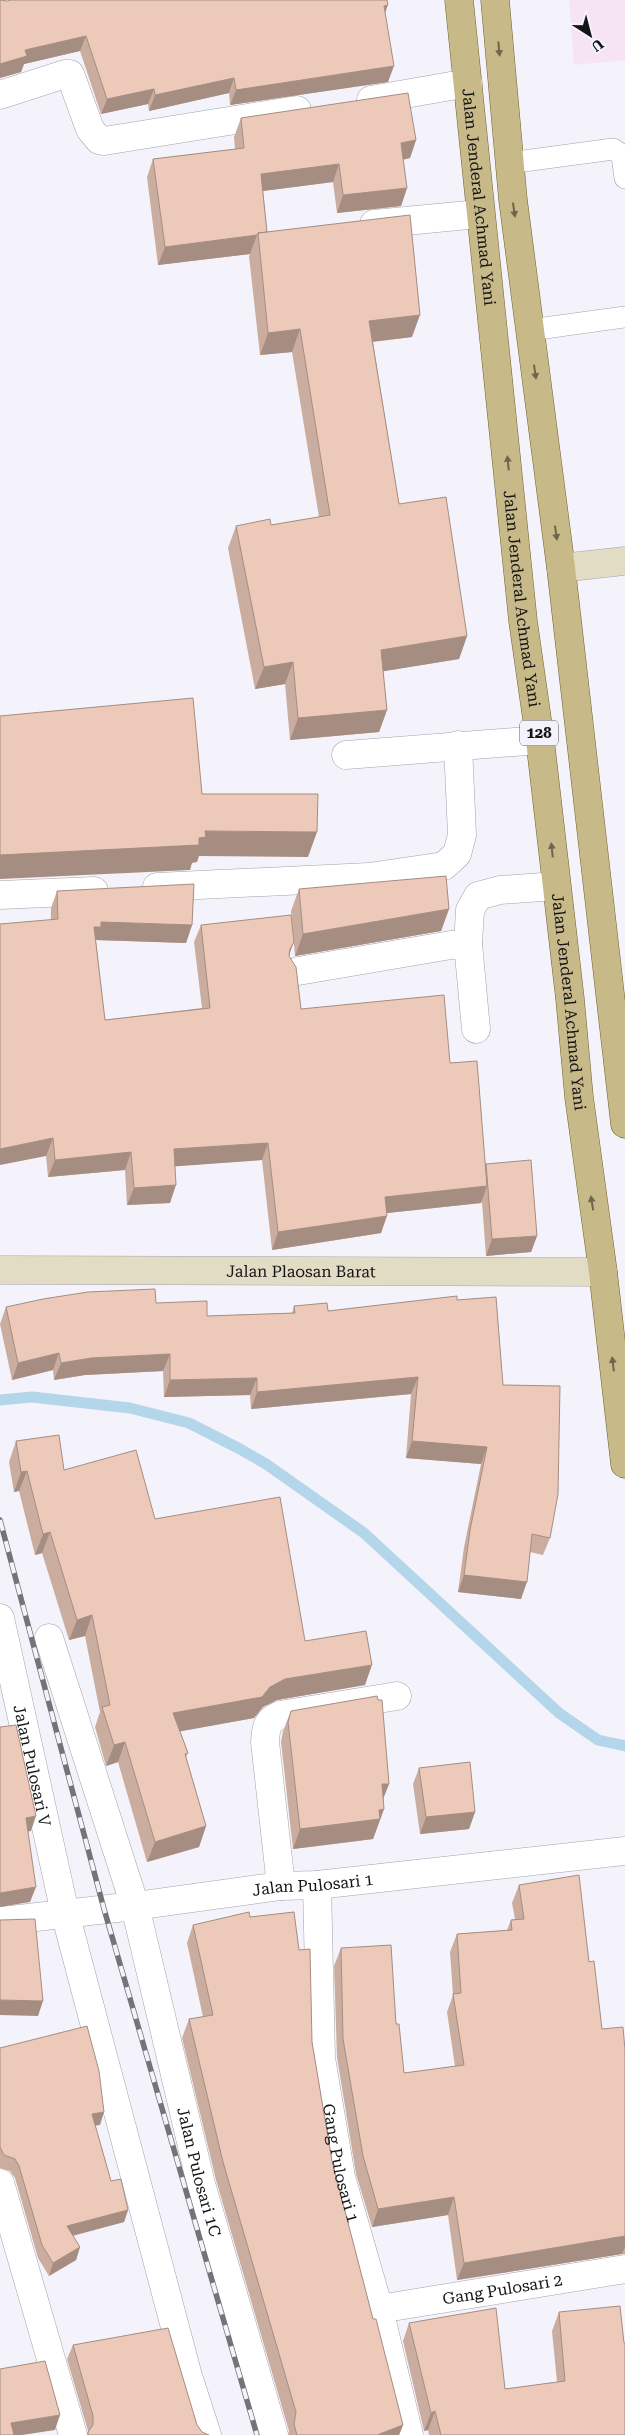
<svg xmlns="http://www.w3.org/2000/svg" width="625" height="2435" font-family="'Roboto Serif',serif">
	<rect width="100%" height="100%" fill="#f4f3fb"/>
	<path fill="#f6e3f4" d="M569,0H625V60L574,65Z"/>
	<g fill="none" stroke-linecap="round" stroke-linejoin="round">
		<path stroke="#b4d6ea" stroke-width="11" d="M0,1400L32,1397L130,1408L189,1423L240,1449L266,1464L364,1533L559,1713L598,1740L625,1746"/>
		<defs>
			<path id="lane" d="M509,163L613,149L622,155L625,178
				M530,330L625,317"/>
			<g id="street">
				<path d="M0,1L7,0"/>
				<path d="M0,95L65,74H70L90,129L99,140L104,141L297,110"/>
				<path d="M371,100L468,83"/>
				<path d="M374,224L479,214"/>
				<path d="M346,755L540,740"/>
				<path d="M157,887L369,877L444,866L457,854L462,835L458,745"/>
				<path d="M0,895L94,891"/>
				<path d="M298,971L451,945L468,944"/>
				<path d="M476,1029L468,944L470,910L478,896L500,890L556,886"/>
				<path id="s1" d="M0,1618L65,1913L188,2376L207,2435"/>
				<path id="s2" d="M49,1638L135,1906L201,2184L274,2435"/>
				<path id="s3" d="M317,1885L321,2058L341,2177L379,2309L409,2435"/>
				<path d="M281,1886L265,1742C266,1728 266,1721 280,1715L397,1696"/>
				<path id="s4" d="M0,1921L135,1906L281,1886L317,1885L625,1851"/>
				<path d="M0,2183L73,2435"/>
				<path id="s5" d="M379,2309L625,2269"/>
			</g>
			<g id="secondary">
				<path d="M561,568L625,561"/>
				<path id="s6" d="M0,1270L603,1272"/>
			</g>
			<g id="primary">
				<path id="s7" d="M459,0L523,621L540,740L570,999L579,1097L603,1272L625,1464"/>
				<path d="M495,0L513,200L561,568L625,1124"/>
			</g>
		</defs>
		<use href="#lane" stroke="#a3a2a9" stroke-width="22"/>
		<use href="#street" stroke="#a3a2a9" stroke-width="29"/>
		<use href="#secondary" stroke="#a3a2a9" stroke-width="29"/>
		<use href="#primary" stroke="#70622d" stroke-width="29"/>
		<use href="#lane" stroke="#fff" stroke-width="21"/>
		<use href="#street" stroke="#fff" stroke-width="28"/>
		<use href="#secondary" stroke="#e3dcc4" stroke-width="28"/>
		<use href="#primary" stroke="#c7ba88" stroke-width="28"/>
		<defs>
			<path id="rail" d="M0,1520L104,1909L257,2435"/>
		</defs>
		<use href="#rail" stroke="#747378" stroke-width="5.5"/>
		<use href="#rail" stroke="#f4f3fb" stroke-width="4" stroke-dasharray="11" stroke-linecap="butt"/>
	</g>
	<path fill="#cbad9f" d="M0,0L7,1L385,13L388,82L230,105L229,93L149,111L148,104L101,114L80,51L24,64L21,72L0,78Z
		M241,118L416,140L410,158L403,160L407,188L401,206L337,213L333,182L263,191L267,232L412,337L373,342L399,504L467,636L459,659L383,671L387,710L379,732L290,740L285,684L255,689L228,548L236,526L271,525L319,517L292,352L260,355L249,256L250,254L158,265L147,177L153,159L235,149L234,137Z
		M299,889L449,909L441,931L295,956L291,911Z
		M57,891L192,925L186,943L96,940V941L105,1020L202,1008L194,942L201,925L294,942L289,956L301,1009L450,1063L486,1164L537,1236L531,1252L486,1256L482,1202L481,1203L387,1213L381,1233L272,1250L262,1160L175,1166L170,1203L127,1205L125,1170L48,1177L46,1156L51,908Z
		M457,1300L503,1385L550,1538L543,1555L530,1552L521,1599L458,1592L464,1547L481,1464L406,1458L411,1394L251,1409L250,1395L164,1397L163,1371L85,1375L54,1380L53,1370L12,1380L0,1324L6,1307L156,1303L207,1316L292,1313L294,1306L328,1311Z
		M16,1441L64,1470L155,1519L305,1641L365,1685L277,1700L263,1707L254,1718L180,1731L188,1753L186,1757L206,1826L199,1847L147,1862L118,1762L106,1766L95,1727L100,1712L85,1636L69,1640L42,1553L35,1555L19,1491L14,1492L9,1462Z
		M291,1711L389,1784L383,1799L384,1809L373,1839L293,1849L281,1742L283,1731Z
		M419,1768L475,1812L469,1829L420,1834L413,1784Z
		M519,1885L589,1962L602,2029L625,2050V2254H622L457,2280L448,2215L372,2227L356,2174L337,2057L334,1966L341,1948L396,2024L404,2073L455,2066L447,2012L453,1995L450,1952L457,1934L507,1930L511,1920L515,1919L512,1903Z
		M250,1917L312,2042L332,2161L373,2319L403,2425L399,2435H288L289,2431L216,2180L182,2038L189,2019L203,2017L187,1943L193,1925Z
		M0,2048L100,2125H95L111,2181L128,2210L124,2222L73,2236L80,2247L76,2260L49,2276L38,2258L15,2178L10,2171L0,2168Z
		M559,2312L624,2343L625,2435H429L428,2430L424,2431L403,2341L409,2323L505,2389L557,2382L552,2331Z
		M73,2345L197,2425L202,2432L209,2435H87L88,2431L67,2359Z"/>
	<path fill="#a58d82" d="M388,5L382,21L384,6Z
		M86,36L80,51L24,64L21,72L0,78V64L25,50Z
		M394,66L388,82L230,105L236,90Z
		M234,78L229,93L149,111L155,95Z
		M154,89L148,104L101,114L107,99Z
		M416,140L410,158L394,161L401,143Z
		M339,164L333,182L255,192L261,174Z
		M407,188L401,206L337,213L343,195Z
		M257,235L250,254L158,265L165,247Z
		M420,315L412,337L361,343L369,321Z
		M300,329L292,352L260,355L268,333Z
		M467,636L459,659L373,673L381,650Z
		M293,662L285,684L255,689L264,667Z
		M387,710L379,732L290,740L298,718Z
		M205,831L317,832L308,857L199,856L197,862L192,863L190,870L0,879V855L199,838Z
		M449,909L441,931L295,956L303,934Z
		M101,922L192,925L186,943L96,940L94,944V927Z
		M53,1138L46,1156L0,1165V1149Z
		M268,1143L262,1160L167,1167L174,1149Z
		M131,1152L125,1170L48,1177L55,1160Z
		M176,1185L170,1203L127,1205L134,1188Z
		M487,1186L481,1203L378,1214L385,1197Z
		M387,1216L381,1233L272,1250L278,1232Z
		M537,1236L531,1252L486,1256L492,1239Z
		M59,1353L53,1370L12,1380L18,1363Z
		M170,1354L163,1371L85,1375L54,1380L61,1363L91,1358Z
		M418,1377L411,1394L251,1409L257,1392Z
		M257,1378L250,1395L164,1397L170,1380Z
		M412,1441L487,1447L481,1464L406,1458Z
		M27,1471L19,1491L14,1492L21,1472Z
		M50,1532L42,1553L35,1555L43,1534Z
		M464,1575L527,1582L521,1599L458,1592Z
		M92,1615L85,1636L69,1640L77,1620Z
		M372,1665L365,1685L277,1700L263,1707L254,1718L166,1734L173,1713L270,1687L285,1679Z
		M125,1742L118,1762L106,1766L114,1745Z
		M382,1784H389L381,1804Z
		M384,1809L373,1839L293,1849L300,1829Z
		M475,1812L469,1829L420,1834L426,1817Z
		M36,1816L31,1831L20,1833L26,1818Z
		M206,1826L199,1847L147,1862L155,1842Z
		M36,1887L30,1902L0,1907V1893Z
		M0,2000L43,2001L38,2016L0,2015Z
		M104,2112L100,2125L87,2127L92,2114Z
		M454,2197L448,2215L372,2227L378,2209Z
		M128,2210L124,2222L63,2238L67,2226Z
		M625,2236V2247L622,2254L457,2280L464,2263Z
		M80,2247L76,2260L49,2276L53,2263Z
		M435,2411L428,2430L424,2431L431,2413Z
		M60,2415L55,2430L22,2435H6L11,2423Z
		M403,2425L399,2435H377Z"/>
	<path fill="#ecc9b9" stroke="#a58d82" d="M0,0L7,1L11,0H387L388,5L384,6L394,66L236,90L234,78L155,95L154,89L107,99L86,36L25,50L27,56L0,64Z
		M408,93L416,140L401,143L407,188L343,195L339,164L261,174L267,232L258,233L257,235L165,247L153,159L244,148L241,118Z
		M410,215L420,315L369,321L399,504L446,497L467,636L381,650L387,710L298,718L293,662L264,667L236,526L270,519L271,525L330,515L300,329L268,333L258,233Z
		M193,698L202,794H318L317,832L205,831L206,837L199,838V845L0,855V716Z
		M446,876L449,909L303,934L299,889Z
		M194,884L192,925L101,922V927H94L105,1020L210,1008L201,925L291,915L294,942L290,949L289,956L296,967L301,1009L444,995L450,1063L477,1061L487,1186L385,1197L387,1216L278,1232L268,1143L174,1149L176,1185L134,1188L131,1152L55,1160L53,1138L0,1149V924L58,919L57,891Z
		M531,1160L537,1236L492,1239L486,1164Z
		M155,1289L156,1303L207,1301V1316L295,1313L294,1306L327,1303L328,1311L457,1296V1300L496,1297L503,1385L560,1386L558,1494L550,1538L532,1534L527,1582L464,1575L470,1530L487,1447L412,1441L418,1377L257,1392V1378L170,1380V1354L91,1358L61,1363L59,1353L18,1363L6,1307L43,1299L88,1292Z
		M59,1435L64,1470L136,1450L155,1519L280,1497L305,1641L366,1631L372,1665L285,1679L270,1687L262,1697L173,1713L188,1753L185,1754L206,1826L155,1842L125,1742L114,1745L102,1707L110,1705L92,1615L77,1620L50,1532L43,1534L27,1471L21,1472L16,1441Z
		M377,1696L378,1700H382L389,1784H382L384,1809L379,1810L380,1819L300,1829L288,1722L291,1711Z
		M16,1725L36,1816L26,1818L36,1887L0,1893V1727Z
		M470,1762L475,1812L426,1817L419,1768Z
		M579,1875L589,1962L594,1961L602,2029L623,2027L625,2050V2236L464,2263L454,2197L378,2209L363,2156L343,2039L341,1948L391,1945L396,2024H399L404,2073L464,2065L453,1994L461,1993L457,1934L512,1930L511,1920L524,1919L519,1885Z
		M249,1912L250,1917L294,1912L299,1950L310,1949L312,2042L332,2161L373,2319H376L403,2425L377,2435H297L294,2424L296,2412L223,2162L189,2019L213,2015L193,1925Z
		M35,1919L43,2001L0,2000V1920Z
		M87,2026L99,2071L104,2112L92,2114L111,2181L121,2179L128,2210L67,2226L80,2247L53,2263L42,2245L19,2166L15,2159L4,2155L0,2147V2048Z
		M620,2306L624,2343H625V2435H441L435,2411L431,2413L409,2323L496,2308L505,2389L565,2381L559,2312Z
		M168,2328L197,2425L202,2432L209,2435H88V2432L93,2425V2416L73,2345Z
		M45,2361L60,2415L11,2423L14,2435H0V2369Z"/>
	<defs><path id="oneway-solid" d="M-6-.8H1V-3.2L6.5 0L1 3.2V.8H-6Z" transform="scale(1.25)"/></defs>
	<g fill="#6e664f">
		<use href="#oneway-solid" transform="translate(499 49) rotate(85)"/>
		<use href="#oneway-solid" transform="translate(514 210) rotate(82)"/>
		<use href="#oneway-solid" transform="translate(535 372) rotate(82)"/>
		<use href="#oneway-solid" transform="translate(508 463) rotate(-96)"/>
		<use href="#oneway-solid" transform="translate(556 533) rotate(82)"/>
		<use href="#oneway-solid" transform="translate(552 850) rotate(-96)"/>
		<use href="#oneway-solid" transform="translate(592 1203) rotate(-99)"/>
		<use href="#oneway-solid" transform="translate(613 1364) rotate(-97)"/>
	</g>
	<g text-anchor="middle" stroke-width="5" stroke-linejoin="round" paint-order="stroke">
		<rect fill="#f4f3fb" stroke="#57565b" stroke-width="1" x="520" y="720.5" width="38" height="25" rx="4"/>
		<g font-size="15" font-weight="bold" fill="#141316">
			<text x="539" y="738">128</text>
		</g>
		<g font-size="16" fill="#141316" stroke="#f4f3fb">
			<text dy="6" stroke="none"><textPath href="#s7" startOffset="198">Jalan Jenderal Achmad Yani</textPath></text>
			<text dy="6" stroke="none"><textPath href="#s7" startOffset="602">Jalan Jenderal Achmad Yani</textPath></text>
			<text dy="6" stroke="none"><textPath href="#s7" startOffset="1008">Jalan Jenderal Achmad Yani</textPath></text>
			<text dy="6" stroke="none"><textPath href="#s6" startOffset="301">Jalan Plaosan Barat</textPath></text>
			<text dy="6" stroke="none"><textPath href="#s1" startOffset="151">Jalan Pulosari V</textPath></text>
			<text dy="6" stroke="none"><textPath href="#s4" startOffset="315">Jalan Pulosari 1</textPath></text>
			<text dy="6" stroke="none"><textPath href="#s3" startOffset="280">Gang Pulosari 1</textPath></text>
			<text dy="6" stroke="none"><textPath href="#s2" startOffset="555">Jalan Pulosari 1C</textPath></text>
			<text dy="6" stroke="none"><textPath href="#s5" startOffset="125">Gang Pulosari 2</textPath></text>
		</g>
	</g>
	<g transform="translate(590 35) rotate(144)" stroke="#f4f3fb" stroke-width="4" paint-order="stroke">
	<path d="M0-4L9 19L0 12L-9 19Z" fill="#141316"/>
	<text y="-8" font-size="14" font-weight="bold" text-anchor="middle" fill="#141316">U</text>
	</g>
</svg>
